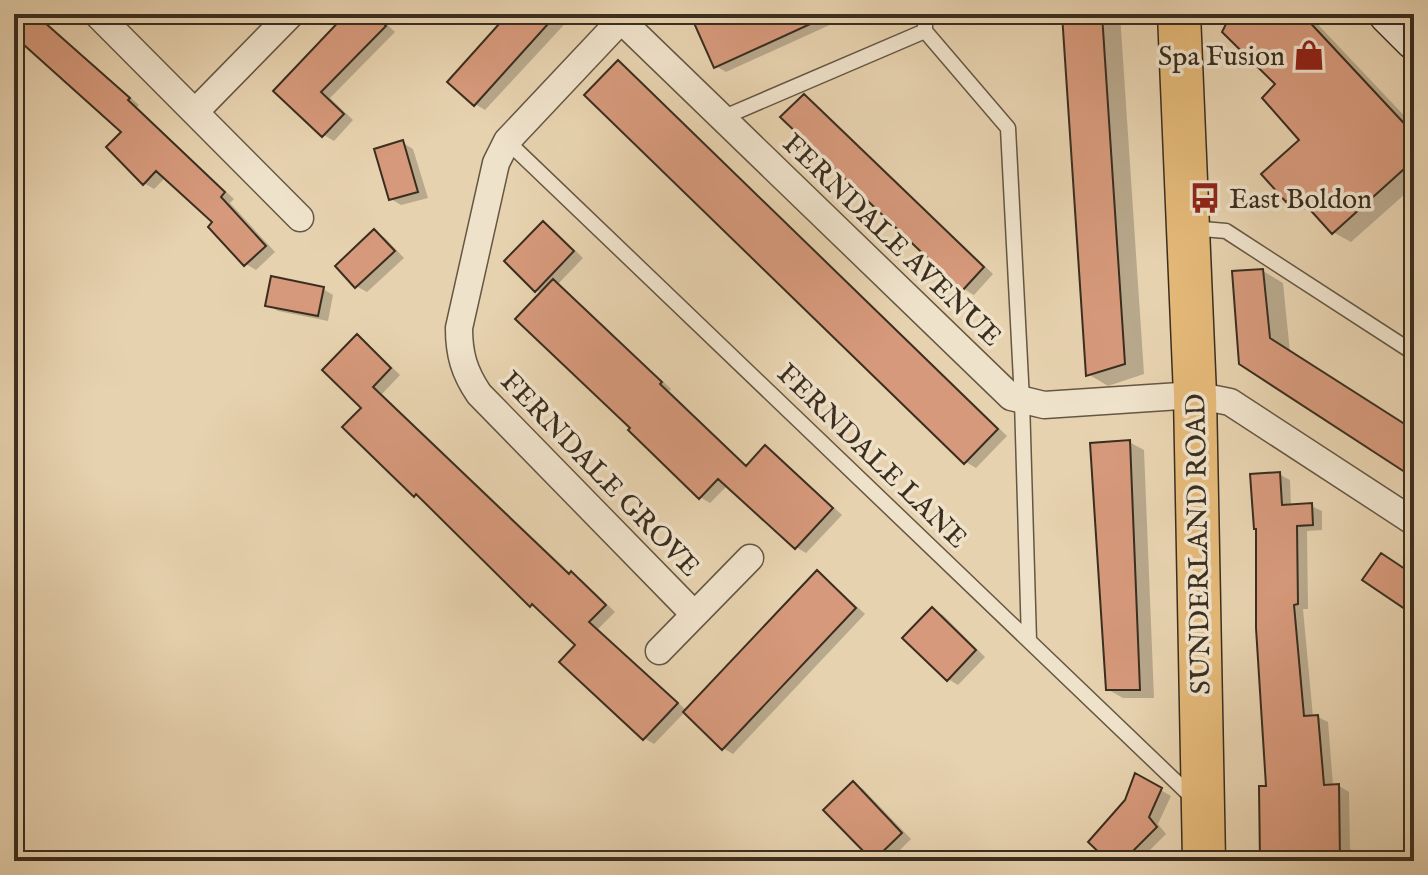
<svg xmlns="http://www.w3.org/2000/svg" width="1428" height="875" font-family="'IM FELL English',serif">
	<rect width="100%" height="100%" fill="#e7d2af"/>
	<filter id="stains"><feTurbulence type="fractalNoise" baseFrequency=".0025" numOctaves="4"/><feColorMatrix values="0 0 0 0 .2 0 0 0 0 .09 0 0 0 0 .02 0 0 0 .5 -.17"/></filter>
	<radialGradient id="worn" r=".72"><stop offset=".6" stop-color="#630" stop-opacity="0"/><stop offset="1" stop-color="#630" stop-opacity=".3"/></radialGradient>
	<path fill="#0003" d="M14,14H36L139,105L137,107L234,199L230,203L275,252L256,270L246,264L215,222L166,177L154,189L144,183L124,132L14,28Z
		M349,14H376L395,32L330,98L353,120L334,141L324,135L276,90Z
		M511,14H574L485,110L475,104Z
		M705,14H854L726,72L716,66Z
		M1064,14H1120L1144,374L1108,386L1088,374Z
		M1233,14H1308L1414,126V186L1351,242L1333,232L1310,206L1305,210L1287,200L1302,140L1278,84Z
		M618,63L628,69L1007,436L976,468L966,462L587,95Z
		M804,96L814,102L993,274L974,295L964,289Z
		M403,143L413,149L428,198L401,205L391,199Z
		M543,224L553,229L583,258L558,284L671,389L669,391L748,467L766,448L776,454L842,515L806,553L796,547L728,485L710,503L700,497L632,428L542,293L537,290Z
		M375,232L385,238L404,258L367,292L356,286Z
		M1263,271L1283,283L1290,352L1414,431V475L1241,362Z
		M323,289L333,295L328,321L278,311L268,305Z
		M357,337L367,343L400,375L382,394L571,574L582,580L615,612L598,629L687,711L817,573L827,579L865,614L733,754L723,748L685,712L654,744L644,738L578,645L541,611L531,605L426,501L415,495L364,408Z
		M1129,442L1144,450L1154,698H1123L1107,689Z
		M1279,474L1290,480L1291,507L1311,506L1322,511V530L1307,531L1308,609H1303L1313,717H1318L1328,722L1333,786H1339L1349,792L1350,849L1354,851V861H1262L1268,788Z
		M1414,576V610L1365,580Z
		M932,610L943,615L985,657L958,685L948,679Z
		M1136,776L1171,796L1158,824L1166,834L1143,857L1147,861H1111Z
		M853,783L863,789L911,839L889,861L873,860Z
		M959,856L968,861H953Z"/>
	<path fill="#d6997b" stroke="#3a2e1f" stroke-width="2" d="M14,14H35L130,98L128,100L225,192L221,197L266,246L244,266L208,227L212,222L156,171L143,185L106,147L121,132L14,36Z
		M346,14H374L386,26L321,92L344,114L322,137L273,91Z
		M508,14H557L474,106L447,82Z
		M690,14H832L714,68Z
		M1062,14H1102L1125,364L1086,376Z
		M1231,14H1302L1414,134V160L1332,234L1295,193L1286,202L1261,174L1299,140L1262,98L1275,84L1222,32Z
		M618,60L998,429L964,464L584,95Z
		M804,94L984,267L962,291L780,117Z
		M403,140L418,192L389,200L374,149Z
		M543,221L574,251L535,292L504,261Z
		M374,229L395,251L355,288L335,266Z
		M1263,269L1270,338L1414,430V478L1239,364L1232,271Z
		M271,276L324,287L318,316L265,306Z
		M553,279L662,382L660,384L746,466L765,445L833,508L795,549L718,479L699,499L628,430L630,428L515,319Z
		M357,334L391,368L373,387L569,574L571,571L606,605L589,622L678,703L643,740L559,662L575,645L532,604L530,607L416,494L414,497L342,427L361,408L322,370Z
		M1130,440L1140,690H1106L1090,443Z
		M1280,472L1282,505L1312,503L1313,525L1297,526L1298,604L1294,605L1304,716L1318,715L1324,785L1339,784L1340,861H1260L1259,786H1266L1256,628V529H1254L1250,474Z
		M1381,553L1414,575V595L1405,609L1362,580Z
		M817,570L856,608L722,750L683,712Z
		M932,607L976,650L947,681L902,638Z
		M1135,773L1162,788L1149,817L1157,827L1123,861H1108L1088,842L1125,800Z
		M853,781L902,833L873,861L823,810Z"/>
	<g fill="none" stroke-linecap="round" stroke-linejoin="round">
		<defs>
			<path id="lane" d="M925,14V31L1008,128L1022,400L1029,641
				M722,118L925,31
				M507,141L1194,799
				M1191,228L1226,231L1414,353"/>
			<path id="street" d="M97,14L300,218
				M630,14L621,20L507,141L496,163L459,328C459,354 464,372 479,394L694,614
				M621,20L1011,397L1044,405L1195,395L1230,402L1414,522
				M195,112L291,14
				M659,651L750,558"/>
			<path id="secondary" d="M1388,14L1414,40"/>
			<path id="primary" d="M1179,14L1195,395L1204,861"/>
		</defs>
		<use href="#lane" stroke="#655743" stroke-width="17"/>
		<use href="#street" stroke="#655743" stroke-width="29"/>
		<use href="#secondary" stroke="#3a2e1f" stroke-width="41"/>
		<use href="#primary" stroke="#3a2e1f" stroke-width="45"/>
		<use href="#lane" stroke="#efe2cb" stroke-width="14"/>
		<use href="#street" stroke="#efe2cb" stroke-width="26"/>
		<use href="#secondary" stroke="#efe2cb" stroke-width="38"/>
		<use href="#primary" stroke="#e4b978" stroke-width="42"/>
	</g>
	<defs>
		<symbol id="shop-bare" viewBox="-9 -9 18 18"><path d="M-5-2.5h2.3a2.7 3.5 0 0 1 5.4 0H5L5.5 6h-11ZM-1.5-2.5h3a1.5 2.3 0 0 0-3 0Z" fill="#8f2418" stroke="#efe2cb" stroke-width="2.5" paint-order="stroke"/></symbol>
		<symbol id="bus-bare" viewBox="-9 -9 18 18"><path d="M-5-6H5V4H4V6H2V4H-2V6H-4V4H-5ZM-3.5-4V0h7V-4ZM-3.5 1.2v1.5H-2V1.2ZM2 1.2v1.5H3.5V1.2Z" fill="#8f2418" stroke="#efe2cb" stroke-width="2.5" paint-order="stroke"/></symbol>
	</defs>
	<g fill-rule="evenodd">
		<use href="#shop-bare" x="1287" y="33" width="44" height="44"/>
		<use href="#bus-bare" x="1183" y="176" width="44" height="44"/>
	</g>
	<g text-anchor="middle" stroke-width="7" stroke-linejoin="round" paint-order="stroke">
		<g font-size="28" fill="#3a2e1f" stroke="#efe2cb" text-anchor="end">
			<text x="1285" y="65">Spa Fusion</text>
			<text x="1229" y="208" text-anchor="start">East Boldon</text>
		</g>
		<g font-size="28" fill="#3a2e1f" stroke="#efe2cb">
			<text transform="translate(893 239) rotate(44)" y="10">FERNDALE AVENUE</text>
			<text transform="translate(873 455) rotate(44)" y="10">FERNDALE LANE</text>
			<text transform="translate(601 473) rotate(46)" y="10">FERNDALE GROVE</text>
			<text transform="translate(1197 544) rotate(-91)" y="10">SUNDERLAND ROAD</text>
		</g>
	</g>
	<rect width="1428" height="875" fill="none" stroke="#e7d2af" stroke-width="48"/>
	<rect x="16" y="16" width="1396" height="843" fill="none" stroke="#3a2e1f" stroke-width="4"/>
	<rect x="24" y="24" width="1380" height="827" fill="none" stroke="#3a2e1f" stroke-width="2"/>
	<rect width="100%" height="100%" filter="url(#stains)"/>
	<rect width="100%" height="100%" fill="url(#worn)"/>
</svg>
